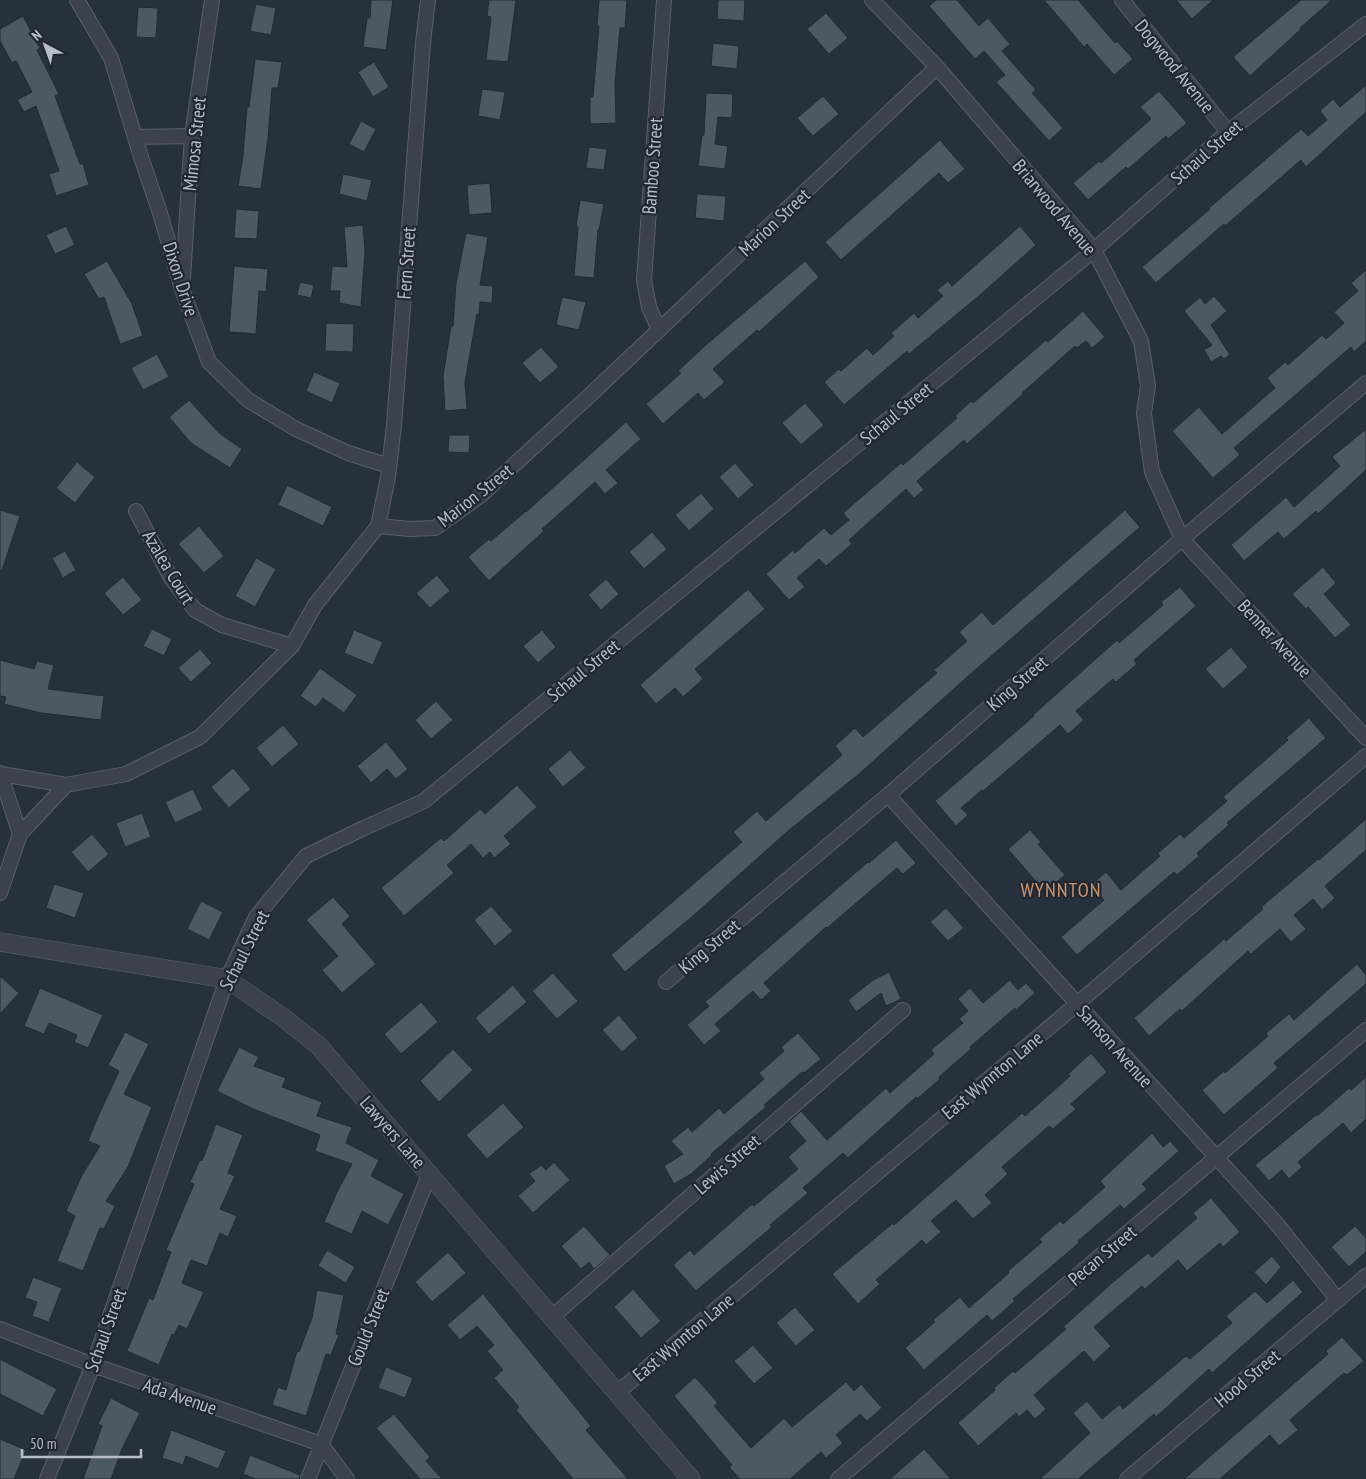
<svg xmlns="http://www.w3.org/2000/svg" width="1366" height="1479" font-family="'PT Sans Narrow',sans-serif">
	<rect width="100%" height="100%" fill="#27313d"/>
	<path fill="#4d5865" stroke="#222934" d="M371,0H393L386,50L363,47L367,18H370Z
		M489,0H516L508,62L486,60L491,17L487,16Z
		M599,0H627L625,28H620L615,84L616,123L590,124V97H593L599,26L597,25Z
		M718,0H745L744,21L717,19Z
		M936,0H957L979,26L988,18L1010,44L1002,51L1036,90L1032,93L1063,128L1049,141L996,82L1005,75L984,51L975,59L929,6Z
		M1044,0H1078L1115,43L1117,41L1133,59L1114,75L1087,44L1084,47Z
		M1176,0H1213L1192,19Z
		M1301,0H1332L1300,28L1301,29L1250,76L1233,57Z
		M256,4L276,8L271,35L250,31Z
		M138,7L158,8L156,38L136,37Z
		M826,13L848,38L829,54L807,29Z
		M23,16L40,48L37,50L59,94L55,96L80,164H83L89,185L56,196L49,174L59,171L36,106L24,112L17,100L32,92L16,61L12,63L0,41V29Z
		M713,43L739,46L737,69L711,66Z
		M255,59L282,62L278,88H272L268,138L261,189L238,186L243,156L247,107H249Z
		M374,62L389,87L373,97L358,72Z
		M1366,85V112L1306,167L1301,160L1225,226L1224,224L1156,283L1142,267L1210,209L1209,208L1301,129L1308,136L1327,120L1320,111L1333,99L1340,107Z
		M482,89L505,92L500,120L478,116Z
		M1159,91L1187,123L1168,139L1166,136L1128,169L1126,167L1088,200L1073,183L1099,161L1101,163L1151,119L1140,107Z
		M706,93L733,94L732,118L718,117L715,144L728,146L725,169L698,166L702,135H704Z
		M823,96L839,114L813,136L797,118Z
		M361,121L376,129L364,152L349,144Z
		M940,140L965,169L948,183L939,173L841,260L825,242Z
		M589,147L607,149L604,170L586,168Z
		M343,174L372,180L367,201L339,194Z
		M490,183L492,213L469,215L467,185Z
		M697,194L726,196L724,221L695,218Z
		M580,200L604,204L599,230H598L594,278L574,276L578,227L576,226Z
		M236,209L259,211L257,239L234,238Z
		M363,225L365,251L361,307L339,303L340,291H330L332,266L347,267L344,227Z
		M66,226L75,245L55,254L46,235Z
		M1020,226L1036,245L980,295L909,354L907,351L844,405L824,382L839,369L841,371L867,348L873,355L894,336L891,333L914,313L918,318L943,296L937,290L948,281L952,286Z
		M466,233L488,237L480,285L493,286L492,303L480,302L479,315L477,314L465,382L467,409L445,411L443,376L451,326H453L456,283Z
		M107,261L132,304L143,336L120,344L104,297L99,299L84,274Z
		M805,261L819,277L759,332L757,330L713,369L725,382L704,400L698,393L663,424L646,404L681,373L678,371L707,344Z
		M234,266L268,269L266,292L259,291L256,334L229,332Z
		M1366,270V341L1354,352L1351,347L1234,448L1240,455L1213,478L1172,431L1199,407L1222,434L1275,388L1267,378L1285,362L1288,365L1322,335L1326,339L1344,323L1334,312L1358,291L1351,283Z
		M300,282L314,285L311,298L297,295Z
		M1214,296L1227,311L1211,325L1230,355L1224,359L1221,356L1211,362L1204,350L1212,345L1184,311L1200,297L1205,304Z
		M562,297L586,302L579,330L556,325Z
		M1083,311L1105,337L1092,348L1086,341L1077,348L1075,346L1022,393L1023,394L967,444L964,440L917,481L924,490L914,498L906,489L849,540L852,544L826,566L819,559L797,578L805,587L789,600L766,574L793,550L795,553L824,528L831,535L849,520L843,513L901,463L903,465L957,418L955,416L971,401L973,403L1046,340L1048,342Z
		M326,323L354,324L353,352L325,351Z
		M541,347L559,367L540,383L522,363Z
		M157,354L169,377L143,390L131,368Z
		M314,372L340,383L332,403L306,391Z
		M189,400L219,433L242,449L230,468L191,443L169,417Z
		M805,403L824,425L801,445L782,423Z
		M626,422L641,439L606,470L618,483L605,494L595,482L542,529L544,531L489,581L468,557L489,539L491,541L526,511V512Z
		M1366,429V470L1318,514L1316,511L1284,539L1278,532L1244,561L1231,545L1286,497L1294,507L1340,466L1332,457Z
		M449,435H470L469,453L448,452Z
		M77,462L95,477L75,503L56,488Z
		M735,463L754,485L738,499L719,477Z
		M287,485L332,507L323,526L278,505Z
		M701,493L714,509L689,531L675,515Z
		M0,510L20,516L2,570H0Z
		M1125,510L1140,527L975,670L859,774L788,831L693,916L625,972L611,955L742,842L733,832L757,811L766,821L842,755L835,746L855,728L863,737L937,673L934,670L967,641L959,632L982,612L993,625Z
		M199,526L224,556L204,573L178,544Z
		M652,532L667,549L644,569L629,552Z
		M65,551L76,570L63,578L52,558Z
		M256,558L276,569L255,607L235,596Z
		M1323,567L1336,583L1324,594L1351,625L1335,638L1308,607L1306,609L1292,594Z
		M437,575L450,591L430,608L416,593Z
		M123,577L142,600L123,615L104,593Z
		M606,579L619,594L601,610L588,595Z
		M1180,587L1196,606L1134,660L1137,664L1116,682L1113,679L1076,711L1084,720L1068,734L1060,725L983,791L982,790L961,808L968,815L956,826L935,801L1034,716L1033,715L1117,640L1119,643L1163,605L1161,602Z
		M748,589L765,609L695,669L703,679L683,697L675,688L656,704L640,685Z
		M152,629L172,639L164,656L143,646Z
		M354,630L383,642L373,665L344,653Z
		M542,630L556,647L538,663L523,646Z
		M1231,647L1248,667L1223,689L1205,669Z
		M200,649L212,663L191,682L178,668Z
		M0,660L34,669L37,661L54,665L48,689L104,696L101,720L41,713L4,704L6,697L0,696Z
		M320,668L357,695L344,713L323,698L316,707L300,696Z
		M436,701L453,720L431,739L415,720Z
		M1309,718L1326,738L1227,823L1229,825L1197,853L1199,856L1177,875L1174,872L1077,955L1061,937L1104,900L1091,885L1106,872L1121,890L1160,856L1158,853L1180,834L1184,838L1227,801L1223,797L1288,740L1286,738Z
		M283,725L299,744L272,767L256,748Z
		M386,742L408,769L396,779L387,769L371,783L357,766Z
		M570,750L586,768L563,787L548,769Z
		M233,768L251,789L229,808L211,787Z
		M517,785L537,807L504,836L511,844L494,858L490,852L483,858L471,844L447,865L454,873L404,916L381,888L441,838L444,841L480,809L485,814Z
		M193,789L203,810L175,823L165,802Z
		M142,813L151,837L125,847L116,823Z
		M1366,819V850L1325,886L1335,898L1322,910L1313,899L1294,915L1306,929L1291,942L1280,929L1251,954L1248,951L1182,1011L1180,1009L1149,1036L1134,1018L1224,939L1226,941L1263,909L1261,907L1286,886L1318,859L1319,860Z
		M1030,830L1041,842L1038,844L1065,875L1045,892L1008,849Z
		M92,834L109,854L88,872L71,852Z
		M896,840L916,863L903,874L897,868L827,928L826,927L764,983L771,991L761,1000L753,991L715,1024L721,1031L704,1045L687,1025L709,1006L705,1002L868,862L869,863Z
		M54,884L84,893L75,918L46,908Z
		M333,897L350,916L342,924L376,964L342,993L322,970L338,956L306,920Z
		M201,901L223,912L209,940L187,929Z
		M491,906L513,931L495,946L474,920Z
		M946,908L964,928L948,941L930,922Z
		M1357,964L1366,975V984L1274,1063L1278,1068L1224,1115L1202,1090L1224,1071L1225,1073L1268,1036L1266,1033L1289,1014L1294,1020Z
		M889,972L901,999L886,1006L881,993L856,1012L848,1000L873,980Z
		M553,973L578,1001L557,1019L532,991Z
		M0,976L19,993L0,1014Z
		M1010,980L1018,990L1026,983L1035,993L1016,1010L1015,1008L970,1047L971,1049L939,1077L940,1079L917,1099L916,1097L848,1158L843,1153L803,1188L808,1193L770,1225L772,1227L696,1291L673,1265L690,1250L694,1255L752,1204L754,1206L798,1169L788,1157L806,1141L789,1122L801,1111L827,1140L886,1088L890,1093L934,1054L931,1050L963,1023L959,1019L968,1011L958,999L970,988L983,1003Z
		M513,985L527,1002L489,1034L475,1018Z
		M40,988L103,1015L88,1048L74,1042L77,1035L49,1023L44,1034L24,1026Z
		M421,1002L438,1022L401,1054L384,1034Z
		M619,1015L638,1038L622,1052L602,1030Z
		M125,1032L149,1044L124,1094L152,1107L128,1167L106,1201L115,1206L104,1229L100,1228L83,1271L57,1261L75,1216L66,1211L82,1175L100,1146L88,1141L96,1121L119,1071L108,1065Z
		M798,1033L821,1059L804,1073L802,1072L764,1105L766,1107L711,1154L712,1155L691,1174L674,1184L664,1166L683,1154L671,1141L688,1127L692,1132L719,1108L724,1114L764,1079L759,1073L784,1051L781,1047Z
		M239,1047L259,1057L254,1066L286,1078L282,1087L322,1102L317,1116L352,1127L346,1143L379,1160L371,1176L404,1194L388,1225L362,1211L352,1234L324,1222L337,1192L352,1164L315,1151L320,1135L253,1109L217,1091Z
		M453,1049L473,1070L439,1102L420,1081Z
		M1091,1053L1107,1072L1071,1104L1076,1109L1053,1129L1049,1126L1002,1167L1008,1174L985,1195L992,1203L973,1219L956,1200L931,1221L941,1232L926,1245L922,1240L876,1280L880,1284L858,1304L832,1274L893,1223L894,1225L1022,1113L1025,1116L1070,1076L1068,1074Z
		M1366,1077V1119L1351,1133L1343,1123L1298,1162L1302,1167L1289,1179L1282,1170L1269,1181L1255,1165L1316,1115L1317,1116L1349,1088L1351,1090Z
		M503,1103L524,1127L487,1159L466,1135Z
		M216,1124L243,1135L228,1173L235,1176L220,1209L237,1216L228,1237L220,1233L207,1266L191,1260L182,1283L204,1292L187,1329L179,1325L174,1335L172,1334L159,1365L127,1351L149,1298L153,1300L171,1252L166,1250L194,1184L190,1182L200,1160L202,1161Z
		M1152,1133L1163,1147L1170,1141L1179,1151L1142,1184L1147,1189L1124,1209L1120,1205L1078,1241L1079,1243L1013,1299L1015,1301L992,1321L987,1315L924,1370L905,1348L935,1322L933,1320L960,1297L969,1308L1009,1273L1008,1271L1042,1242L1039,1239L1060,1221L1063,1224L1105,1187L1100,1181Z
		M554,1162L570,1180L533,1213L518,1196L535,1181L529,1174L541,1165L546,1170Z
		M1211,1198L1240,1232L1223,1247L1220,1243L1187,1271L1178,1260L1145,1289L1142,1286L1094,1327L1111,1346L1094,1362L1084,1351L1034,1395L1046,1409L1035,1419L1027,1410L1019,1417L1016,1413L978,1446L958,1423L995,1390L994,1388L1013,1371L1015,1373L1066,1329L1063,1327L1113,1282L1148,1253L1152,1257L1197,1218L1193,1213Z
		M584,1226L610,1255L594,1269L589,1262L581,1269L561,1246Z
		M1355,1226L1366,1238V1252L1349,1267L1331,1247Z
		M327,1250L355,1267L346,1283L318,1266Z
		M448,1252L466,1273L432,1302L415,1282Z
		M1272,1256L1281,1267L1266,1285L1254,1272Z
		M33,1277L62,1288L49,1322L32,1316L37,1302L25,1298Z
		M1293,1280L1303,1292L1212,1373L1209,1369L1156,1417L1154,1414L1078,1479H1040L1090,1433L1073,1413L1087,1401L1102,1419L1120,1404L1123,1409L1186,1356L1190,1359L1232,1323L1226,1316L1255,1291L1267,1303Z
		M633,1289L661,1321L641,1338L614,1307Z
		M317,1290L344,1295L336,1334L339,1335L331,1355L326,1354L306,1416L272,1405L278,1387L286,1390L297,1351L299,1352L312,1318Z
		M483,1294L591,1426L586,1430L628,1479H573L516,1410L519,1407L494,1378L503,1370L487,1351L494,1345L477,1326L460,1340L447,1325Z
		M795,1307L815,1330L796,1346L776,1323Z
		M1342,1337L1364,1361L1347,1375L1344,1373L1290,1420L1298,1430L1279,1446L1270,1435L1220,1479H1184L1328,1354L1326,1351Z
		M753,1345L773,1368L754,1384L734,1361Z
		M0,1359L57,1389L43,1416L0,1394Z
		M386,1367L413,1378L405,1398L378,1388Z
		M695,1377L718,1403L714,1406L751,1448L784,1418L792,1427L846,1382L854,1391L861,1384L882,1408L867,1421L860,1414L836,1435L843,1443L826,1458L821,1452L790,1479H740L729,1467L732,1465L674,1396Z
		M111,1398L140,1413L122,1449L111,1479H83L102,1426L98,1424Z
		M394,1414L430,1457L426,1461L442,1479H420L376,1428Z
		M171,1430L226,1451L218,1469L186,1456L183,1465L162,1458Z
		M0,1439L26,1450L14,1479H0Z
		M924,1449L951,1479H890Z
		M250,1455L300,1475L299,1479H255L243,1474Z"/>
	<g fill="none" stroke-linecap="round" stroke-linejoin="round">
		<defs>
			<path id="minor" d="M77,0L111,58L141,157L160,213L182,289L209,362L248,400L296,429L348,453L389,466
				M872,0L937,67L1094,250L1141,341L1148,386L1144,413L1152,472L1182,539L1366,738
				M1122,0L1228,132
				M135,137L192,136
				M183,278L192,136L212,0
				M659,330L649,307L644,280L664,0
				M136,511L171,578L195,610L222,625L292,646
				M378,526L388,477L394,425L423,43L428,0
				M0,773L20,834
				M1,774L66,785
				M888,795L1276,1223L1338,1300
				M0,893L20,834L66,785L126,774L200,737L292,646L315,605L378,526L410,529L435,528L480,496L588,397L937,67
				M666,982L888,795L1182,539L1366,383
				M552,1317L903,1010
				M0,1329L93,1365L321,1444L347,1479
				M617,1393L1077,1004L1366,756
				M47,1479L93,1365L227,979L256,917L306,856L364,828L424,801L1094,250L1228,132L1366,24
				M308,1479L429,1175
				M838,1479L1366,1030
				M1127,1479L1366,1276"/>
			<path id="tertiary" d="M0,942L227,979L285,1019L318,1045L691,1479"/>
		</defs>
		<use href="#minor" stroke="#59606b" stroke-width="16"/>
		<use href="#tertiary" stroke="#59606b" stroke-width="19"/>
		<use href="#minor" stroke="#3b424d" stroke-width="14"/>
		<use href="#tertiary" stroke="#3b424d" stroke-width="18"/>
	</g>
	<g text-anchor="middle" stroke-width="4.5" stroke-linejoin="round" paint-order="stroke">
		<g font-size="19" fill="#b7bec8" stroke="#202732">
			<text transform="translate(1175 66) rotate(51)" y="7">Dogwood Avenue</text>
			<text transform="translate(194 144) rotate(-84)" y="7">Mimosa Street</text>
			<text transform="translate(1206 152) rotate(-41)" y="7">Schaul Street</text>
			<text transform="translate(652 166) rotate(-86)" y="7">Bamboo Street</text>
			<text transform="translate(1055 207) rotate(50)" y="7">Briarwood Avenue</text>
			<text transform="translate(774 222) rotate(-43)" y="7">Marion Street</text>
			<text transform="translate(406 263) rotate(-86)" y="7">Fern Street</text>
			<text transform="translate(181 279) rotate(72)" y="7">Dixon Drive</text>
			<text transform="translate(896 413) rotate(-39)" y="7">Schaul Street</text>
			<text transform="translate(475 495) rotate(-38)" y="7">Marion Street</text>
			<text transform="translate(169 567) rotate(59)" y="7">Azalea Court</text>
			<text transform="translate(1275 638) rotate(47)" y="7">Benner Avenue</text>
			<text transform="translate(583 670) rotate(-39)" y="7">Schaul Street</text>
			<text transform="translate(1017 683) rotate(-41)" y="7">King Street</text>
			<text transform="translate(709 946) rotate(-40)" y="7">King Street</text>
			<text transform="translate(244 950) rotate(-63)" y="7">Schaul Street</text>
			<text transform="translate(1115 1046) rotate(48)" y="7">Samson Avenue</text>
			<text transform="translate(992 1075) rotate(-40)" y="7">East Wynnton Lane</text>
			<text transform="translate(393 1132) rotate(49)" y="7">Lawyers Lane</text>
			<text transform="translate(727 1164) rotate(-41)" y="7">Lewis Street</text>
			<text transform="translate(1102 1255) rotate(-40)" y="7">Pecan Street</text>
			<text transform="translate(368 1327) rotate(-68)" y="7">Gould Street</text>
			<text transform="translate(105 1330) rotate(-70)" y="7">Schaul Street</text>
			<text transform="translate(683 1337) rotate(-40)" y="7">East Wynnton Lane</text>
			<text transform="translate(1247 1378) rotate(-40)" y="7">Hood Street</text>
			<text transform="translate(180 1396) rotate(19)" y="7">Ada Avenue</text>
		</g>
		<g font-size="20" letter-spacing="1" fill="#cc966e" stroke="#202732">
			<text x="1061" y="897">WYNNTON</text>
		</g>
	</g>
	<g transform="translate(45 45) rotate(319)" stroke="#202732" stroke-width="4" paint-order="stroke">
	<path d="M0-4L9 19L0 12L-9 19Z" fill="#b7bec8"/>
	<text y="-8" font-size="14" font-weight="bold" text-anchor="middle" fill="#b7bec8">N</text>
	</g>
	<path d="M22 1449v8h119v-8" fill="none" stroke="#b7bec8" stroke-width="2.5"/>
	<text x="30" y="1449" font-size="15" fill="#b7bec8" stroke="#202732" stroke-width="4" paint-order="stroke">50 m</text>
</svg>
